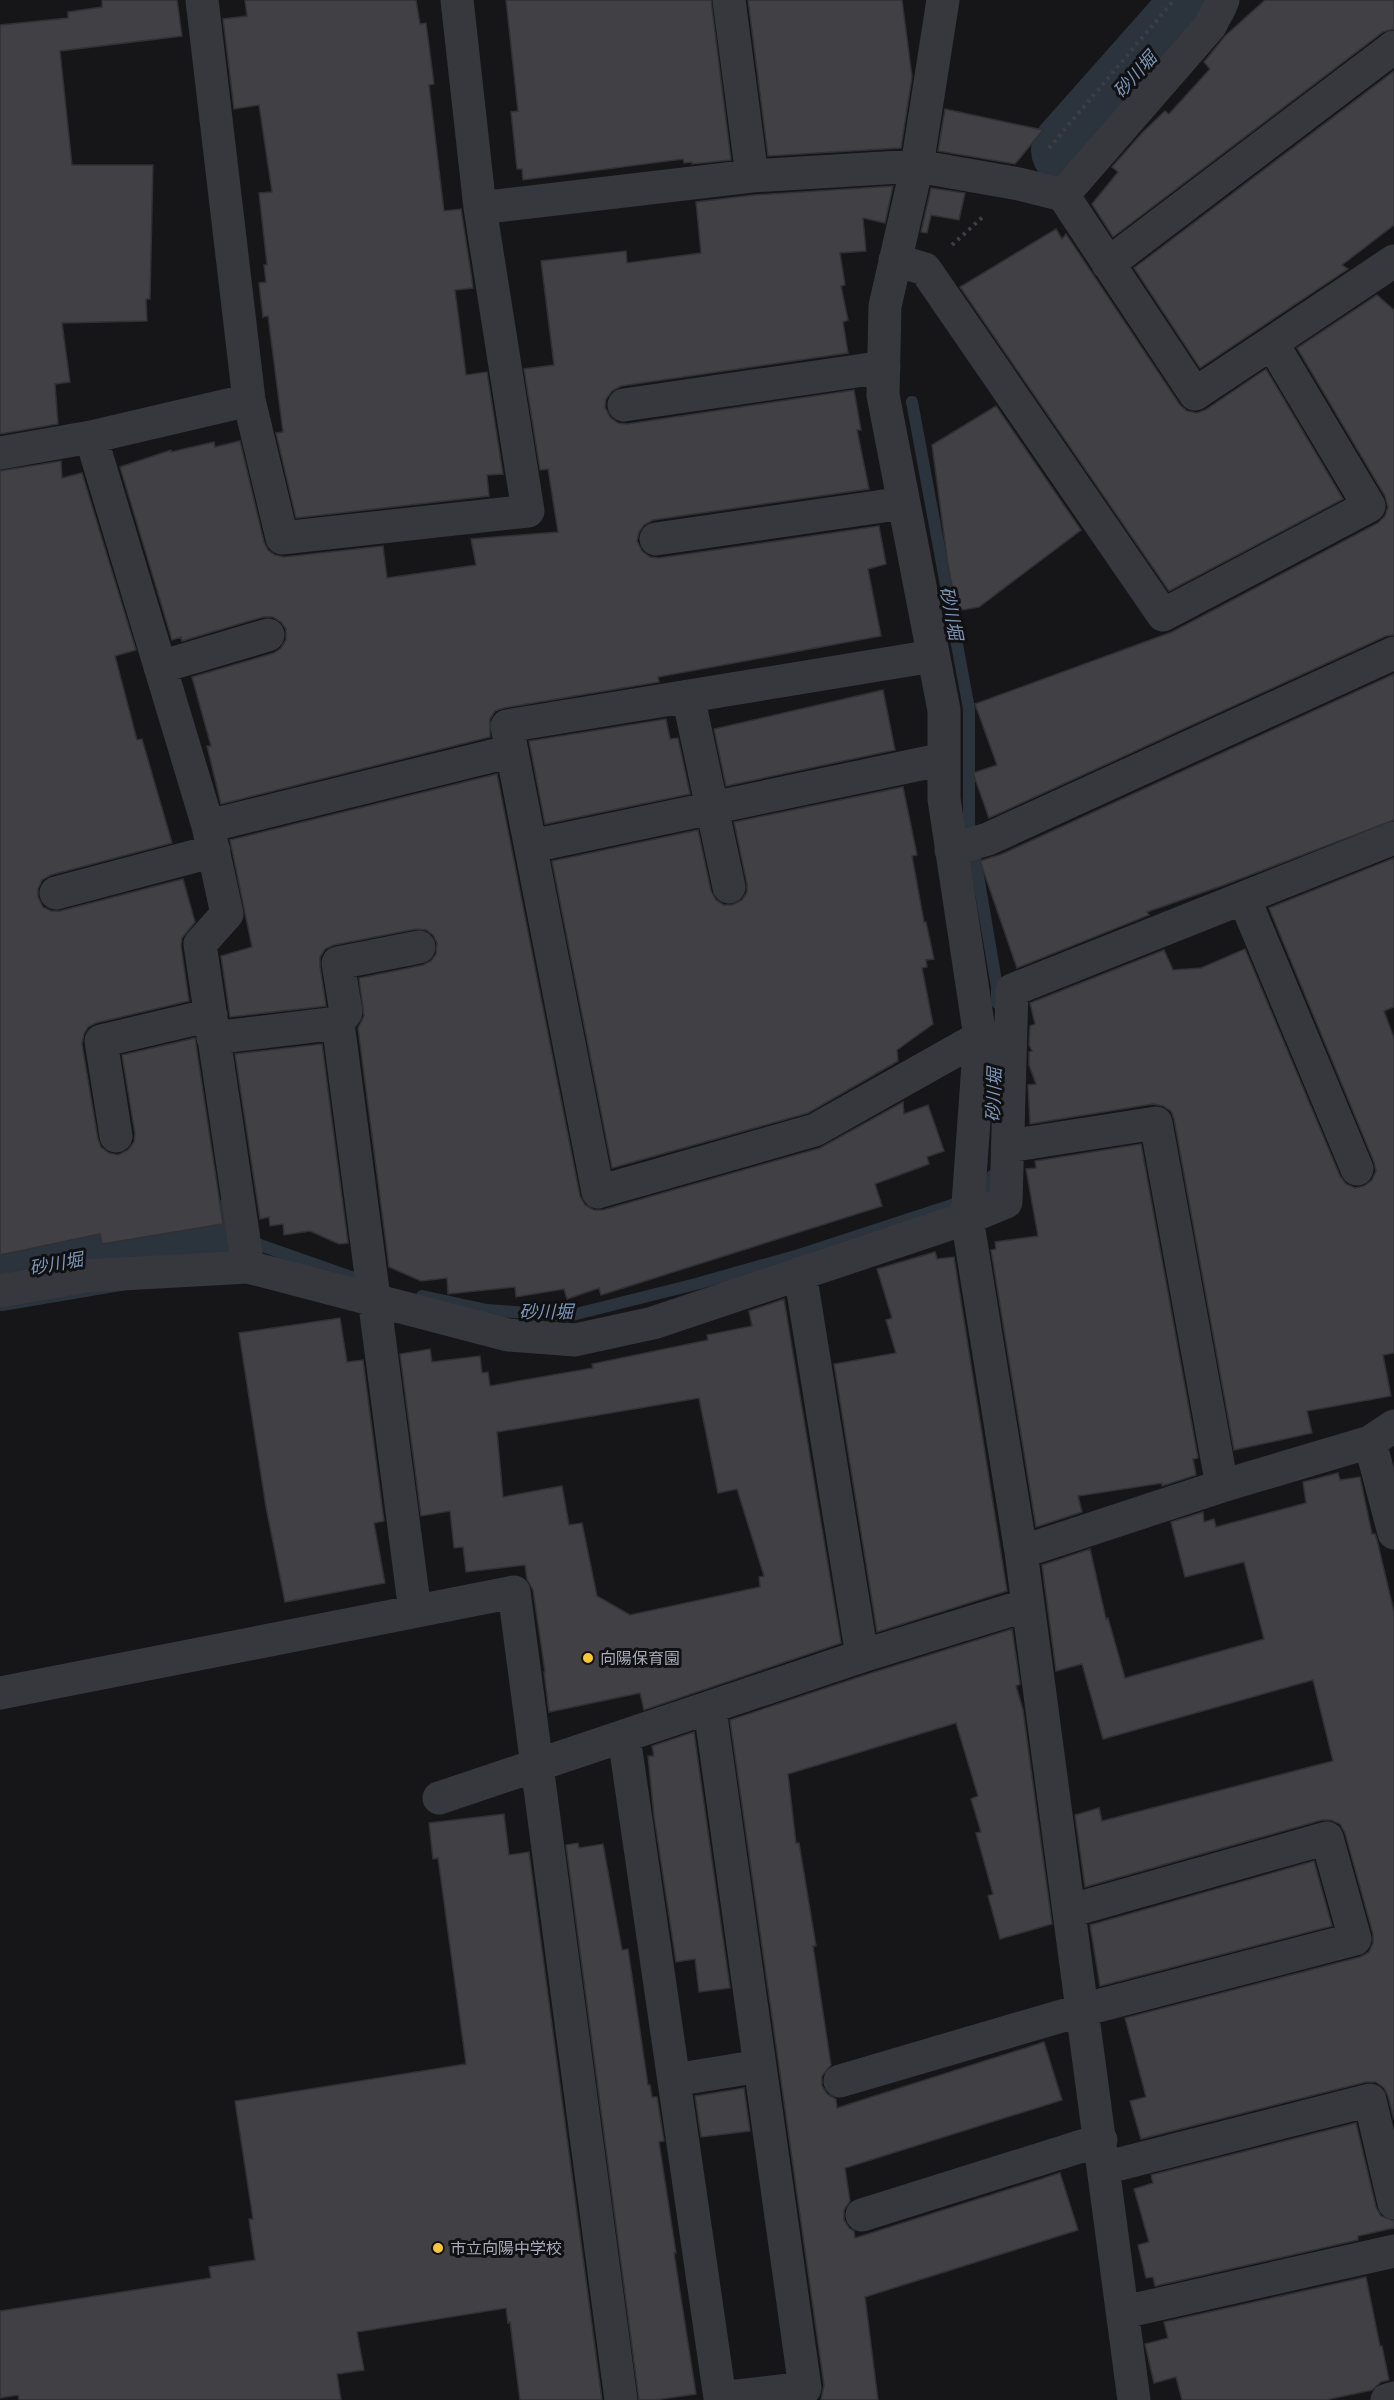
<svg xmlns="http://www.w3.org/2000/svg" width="1394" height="2400" font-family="Jost,'Noto Sans JP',sans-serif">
	<rect width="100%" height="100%" fill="#161618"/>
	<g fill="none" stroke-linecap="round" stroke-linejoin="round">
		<path stroke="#2b343d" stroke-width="12" d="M912,402L969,709V823L997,987V1003
			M257,1244L354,1278
			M422,1296L487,1310L568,1316L696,1284L799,1255L949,1206L991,1189L992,1176"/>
		<path stroke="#2b343d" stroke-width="74" d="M1068,150L1201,0
			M0,1274L218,1237"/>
	</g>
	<path fill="#404045" stroke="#303035" stroke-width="1.5" fill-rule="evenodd" d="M102,0H177L182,36L60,51L72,165H153L150,299H146L147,321L62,323L70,382L55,384L58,424L0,434V25L68,18V12L102,7Z
		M245,0H416L420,24L426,23L434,84L429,85L444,211L461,209L471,273L473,288L455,290L466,375L487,372L503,474L487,475L489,496L296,518L276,433L283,432L268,316L263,317L259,283L266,282L264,265H267L259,193L272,192L259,105L234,109L223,19L247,16Z
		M506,0H711L731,160L692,164V162L684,163L683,159L523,180L522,169H517L511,112L518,111Z
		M748,0H902L912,77L901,148L768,156Z
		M1265,0H1394V29L1383,32L1113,237L1092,204L1118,172L1112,167L1142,133L1165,111L1169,114L1210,69L1204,62L1225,36Z
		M1394,71V225L1342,265L1348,269L1200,368L1134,268Z
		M945,109L1043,130L1015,164L938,151Z
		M893,186L885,223L863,218L866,251L840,253L845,285L841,286L848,320L843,322L848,353L621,386L612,391L606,399L605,407L610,417L618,423L627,424L854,390L861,430H857L869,489L653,520L644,525L639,532L637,541L642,551L650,557L659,558L879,526L886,564L868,569L881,636L658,677L659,682L504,708L495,711L490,719V737L221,804L207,746H211L192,677L274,653L281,648L286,640V629L281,622L273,617H263L182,641L181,637L172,640L120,467L171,450V452L214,442L215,447L240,441L264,542L268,550L275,555L284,557L383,546L387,578L476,565L471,539L558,532L548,469L540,470L524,369L554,365L541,261L626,251L627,263L701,253L696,202L754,195Z
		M931,188L965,193L959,220L931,215L927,233L921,232Z
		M1056,229L1062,239L1066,234L1180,405L1187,411L1197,413L1205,410L1266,369L1343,499L1169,591L960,287Z
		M1377,295L1394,310V635L1386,636L989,818L973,773L997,765L975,704L1172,632L1378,523L1385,516L1388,507L1385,496L1297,348Z
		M996,406L1081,530L979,607L957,611L948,565L932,445Z
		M61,461L62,478L82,473L136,650L115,656L137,740L142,739L172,843L51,875L42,880L38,889V897L43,907L51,911H60L183,879L195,922L182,938L181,946L189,1001L96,1023L88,1027L84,1034L82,1044L98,1139L101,1147L109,1153L118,1155L128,1150L134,1142L135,1134L122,1055L195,1038L223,1224L102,1244L100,1234L0,1255V471Z
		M1394,674V820L1224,885L1147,912L1149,915L1017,968L980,861L1002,854Z
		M883,690L895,750L726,786L714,729Z
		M666,719L670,739L678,738L690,794L545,824L529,741Z
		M497,774L580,1196L585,1205L594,1210H603L820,1148L903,1102L904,1114L928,1105L944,1151L927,1157L929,1164L875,1184L882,1206L601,1295L599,1288L567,1299L564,1289L516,1297L515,1287L448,1294L447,1278L421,1281L389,1267L358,1028L364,1016L359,978L423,965L431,961L436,954L437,943L433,935L426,930L416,929L334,945L325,949L320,957V966L326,1006L230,1017L221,956L252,947L230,840Z
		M903,787L917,855L912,856L924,922H926L934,959L926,960L927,967L922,968L933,1024L897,1050L898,1061L808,1113L612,1168L552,861L698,830L711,891L716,900L724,905H732L742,900L747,892V884L734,822Z
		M1394,858V1007L1384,1011L1394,1038V1353L1383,1355L1391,1396L1307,1411L1312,1433L1234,1450L1174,1119L1171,1111L1163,1106L1153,1104L1030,1124L1028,1085L1036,1084L1029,1065V1052L1032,1051L1029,1045L1030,1026L1035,1024L1030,1003L1164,950L1173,970L1201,968L1245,949L1340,1176L1346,1184L1355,1188L1364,1186L1372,1180L1376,1171L1374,1162L1269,908Z
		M322,1044L348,1243L339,1244L310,1231L284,1235L283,1224L270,1226L269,1217L260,1219L235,1054Z
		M1141,1144L1198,1458L1193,1459L1196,1475L1162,1486V1483L1078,1496L1082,1512L1036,1527L991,1250L996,1249L995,1242L1038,1236L1026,1169L1036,1168L1035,1161Z
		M935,1252L937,1259L954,1257L1007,1591L877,1632L834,1364L896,1353L886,1320L892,1318L877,1269Z
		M784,1299L841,1643L644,1710L640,1693L549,1712L544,1672H545L533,1590L527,1579L525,1565L466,1572L463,1547L454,1548L450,1511L421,1516L400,1354L430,1349L432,1362L480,1356L482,1373L488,1372L490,1386L593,1368L592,1364L708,1340L707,1335L752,1326L749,1311ZM699,1398L718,1493L737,1489L764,1576L759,1577L760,1587L630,1615L597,1596L582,1523L569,1525L562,1486L503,1497L497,1432Z
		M340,1318L347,1362L363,1360L384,1521L374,1523L385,1583L285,1602L266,1507L239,1333Z
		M1338,1473L1340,1480L1360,1477L1372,1534H1375L1377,1540L1394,1612V2120L1388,2096L1384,2088L1376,2082H1366L1141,2139L1130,2101L1146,2097L1125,2018L1360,1957L1369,1952L1373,1943V1934L1345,1833L1340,1824L1331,1820H1322L1085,1887L1075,1815L1099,1808L1102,1821L1333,1761L1313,1680L1103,1739L1082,1664L1056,1671L1042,1565L1090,1549L1106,1619L1108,1618L1125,1678L1264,1639L1244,1562L1185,1577L1171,1522L1203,1512L1204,1522L1214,1519L1216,1527L1306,1503L1303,1482Z
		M1012,1629L1020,1684L1016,1686L1023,1710L1052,1924L1000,1939L988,1896L993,1894L976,1833L981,1832L971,1799L978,1796L956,1723L788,1774L796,1843H799L816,1946H813L831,2065L822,2076V2086L827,2094L836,2099L837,2108L1044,2042L1062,2100L845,2168L850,2201L844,2210V2220L849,2228L854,2231L855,2238L1060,2173L1078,2230L865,2297L878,2400H821L824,2385L730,1720L868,1674Z
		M694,1732L730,1988L699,1992L695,1959L676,1962L654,1816L648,1756H654L652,1746Z
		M504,1814L509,1855L529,1852L602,2400H520L510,2322L508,2323L506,2308L357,2332L364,2370L337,2374L341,2400H19L18,2395L0,2398V2311L211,2278L209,2267L255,2260L249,2219H253L235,2101L466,2064L438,1858L433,1859L429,1823Z
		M578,1843L579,1848L603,1844L622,1950L628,1949L648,2085H650L652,2097H657L664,2141L659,2142L676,2253H674L696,2394L655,2400H639L566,1845Z
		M1314,1861L1332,1926L1100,1986L1090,1925Z
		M744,2088L750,2131L701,2137L695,2096Z
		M1356,2123L1376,2207L1381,2216L1394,2221V2228L1358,2236V2240L1155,2286L1153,2277L1146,2278L1138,2245L1149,2242L1134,2189L1153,2183L1151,2175Z
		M1366,2277L1380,2346H1382L1389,2380L1381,2382L1372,2390L1326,2400H1182L1176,2377L1154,2383L1145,2344L1168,2338L1164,2322Z"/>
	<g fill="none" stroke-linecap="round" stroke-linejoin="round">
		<path stroke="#3d3e45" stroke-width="4" stroke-dasharray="3 4.5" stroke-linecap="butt" d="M1049,148L1174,0
			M952,245L984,216"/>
		<path stroke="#37373e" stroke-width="33" d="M202,0L249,400L282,538L528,511L480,208L752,176L917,166L1019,184L1063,195L1195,394L1394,261
			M457,0L480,208
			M729,0L752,176
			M943,0L917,166L885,306L883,395L944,710V799L980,1037L967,1218L1021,1552L1134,2400
			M1063,195L1210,26L1223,0
			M895,260L925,269L1163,615L1369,506L1272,343
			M1108,264L1394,47
			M624,405L884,367
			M91,437L208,826L227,914L200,944L248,1267
			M0,453L91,437L249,400
			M656,539L904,503
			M933,656L507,726L598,1192L815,1130L980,1037
			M160,667L268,635
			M688,696L729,887
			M208,826L512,751
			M532,846L944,759
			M951,850L988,839L1394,653
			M56,893L214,851
			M1244,898L1357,1169
			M338,1023L346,1012L338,963L419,947
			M213,1038L338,1023L415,1611
			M116,1136L101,1041L211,1015
			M1009,1146L1156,1123L1222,1486
			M800,1273L862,1656
			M0,1291L85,1276L248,1267L508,1335L575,1340L653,1323L967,1218L1006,1202L1012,990L1394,838
			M1370,1442L1394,1533
			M1021,1552L1222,1486L1370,1442L1394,1426
			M0,1693L514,1592L621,2400
			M624,1737L720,2398L805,2388L710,1709
			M439,1798L862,1656L1027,1605
			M674,2080L760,2066
			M840,2081L1082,2010L1355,1939L1327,1838L1069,1911
			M1104,2168L1370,2100L1394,2203
			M862,2215L1101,2140
			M1124,2312L1394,2251
			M1387,2400L1394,2398"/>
	</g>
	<g fill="#fdc92a" stroke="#111113" stroke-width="2">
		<circle cx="588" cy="1658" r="6"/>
		<circle cx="438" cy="2248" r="6"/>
	</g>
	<g text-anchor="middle" stroke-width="6" stroke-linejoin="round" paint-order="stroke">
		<g font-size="16" fill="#a7abb9" stroke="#111113" text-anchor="start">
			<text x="600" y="1664">向陽保育園</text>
			<text x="450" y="2254">市立向陽中学校</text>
		</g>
		<g font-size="18" font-style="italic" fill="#7c96b6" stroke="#111113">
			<text transform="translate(1135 75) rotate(-48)" y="6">砂川堀</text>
			<text transform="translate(951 613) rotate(79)" y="6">砂川堀</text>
			<text transform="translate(994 1095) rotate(-88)" y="6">砂川堀</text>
			<text transform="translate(56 1264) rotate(-10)" y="6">砂川堀</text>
			<text x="546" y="1318">砂川堀</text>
		</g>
	</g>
</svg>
